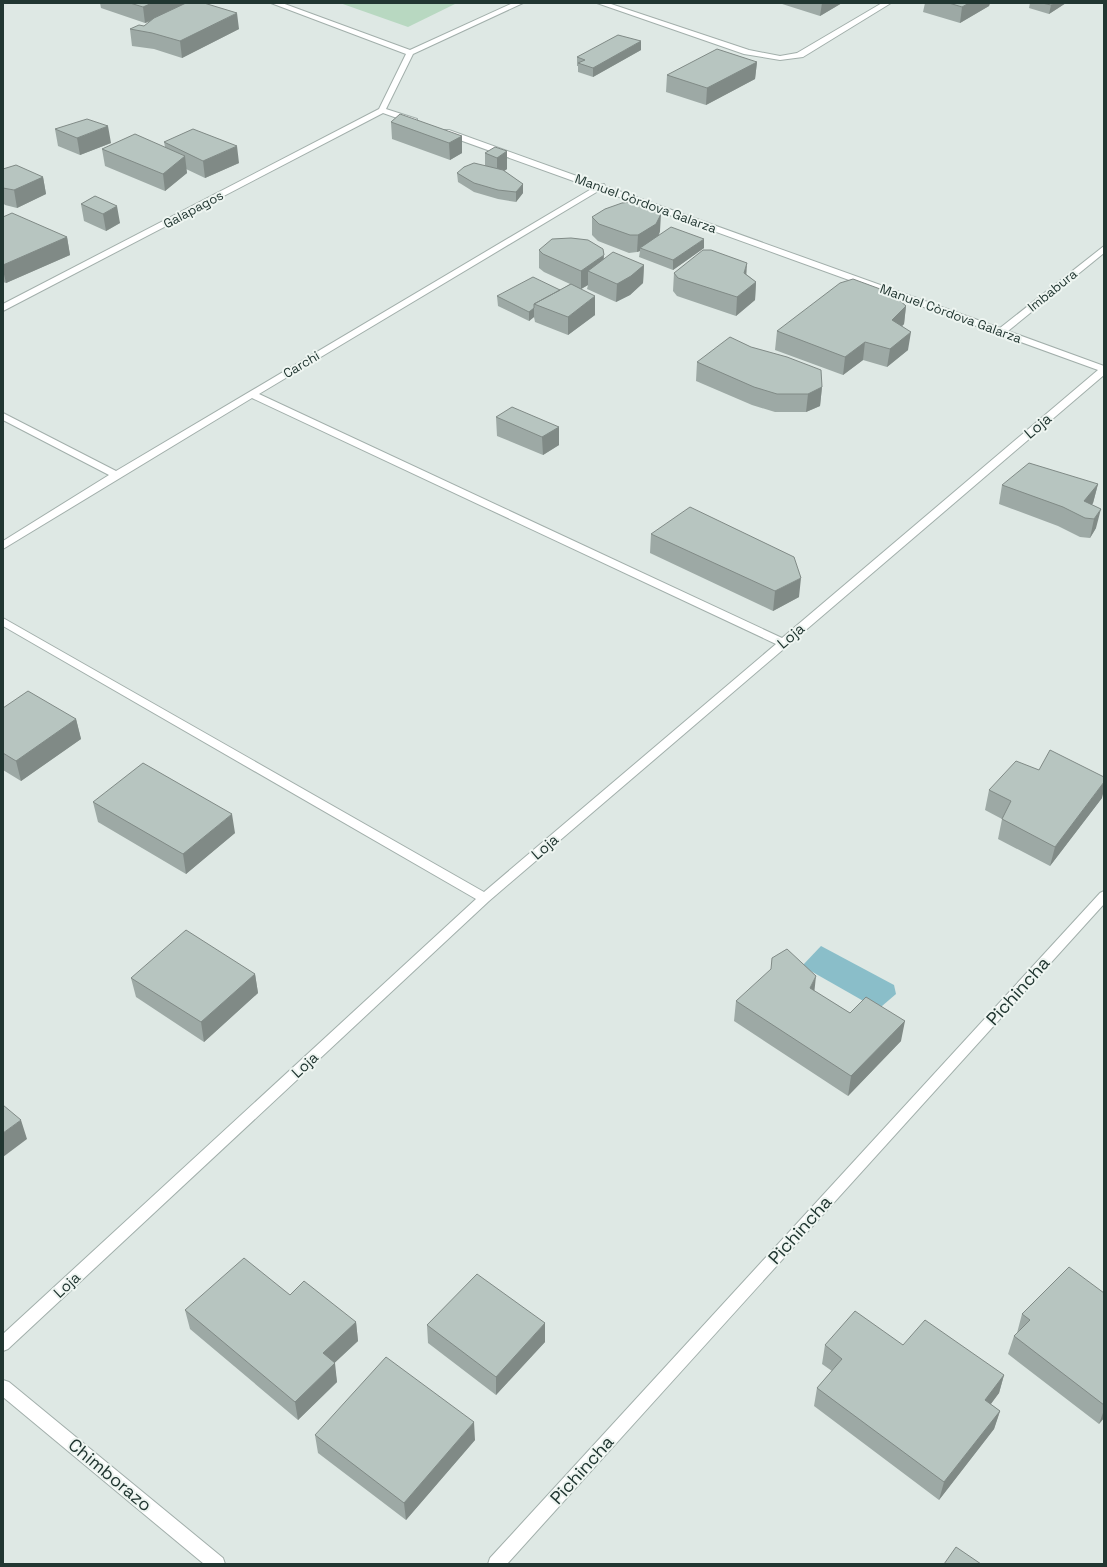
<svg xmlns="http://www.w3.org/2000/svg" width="1107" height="1567" font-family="'Space Grotesk',sans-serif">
	<rect width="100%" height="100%" fill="#dee8e4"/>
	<path fill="#b8d8c1" d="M340,3H457L408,27Z"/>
	<path fill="#8abec9" d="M821,946L894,985L896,994L882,1006L874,1007L802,966Z"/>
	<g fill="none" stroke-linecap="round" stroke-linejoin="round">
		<defs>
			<path id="minor" d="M271,3H282L410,50L513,3H523L413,54L386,109L417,119V123H411L383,113L3,311V304L379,109L406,54Z
				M597,3H608L749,50L780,56L797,53L882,3H891L803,57L780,60L744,54Z
				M443,130H449L599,184H604L605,186L1000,328L1104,246V253L1008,331L1104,366V375L489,901L8,1349L3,1351V1334L476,899L3,626V618L484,892L776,644L252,398L3,549V541L109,475L3,420V413L116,471L593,188L443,134ZM600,190L1098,370L782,638L259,394Z
				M1104,891V904L507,1564H488L490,1558L1100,893Z
				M3,1380L9,1382L223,1558L225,1564H204L3,1397Z"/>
		</defs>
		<use href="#minor" stroke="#a2afab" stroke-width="2"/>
		<use href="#minor" fill="#fff" fill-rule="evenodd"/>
	</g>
	<path fill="#9da9a5" d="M100,3H204L239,29L182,58L154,49L132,46L130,29L144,26L149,22L145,23L101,8Z
		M779,3H842L820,16Z
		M925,3H990L989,6L960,23L923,12Z
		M1030,3H1066L1049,14L1029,8Z
		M641,50L593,77L578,72V66H577V57Z
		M757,62L755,79L706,105L666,92L667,75Z
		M391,122L462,136V153L450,160L392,139Z
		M55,129L111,143L80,155L58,146Z
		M164,142L239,163L205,178L186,169L187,173L165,191L105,166L102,149L165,147Z
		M507,151V169L504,171L523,184V193L516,202L498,199L474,192L458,182L457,173L485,166V153Z
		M3,169L43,177L46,194L17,208L5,205L3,203Z
		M95,196L120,223L106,231L84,221L81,204Z
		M3,217L67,237L70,255L6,283L3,282Z
		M592,217L660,231L659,235L704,248L673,270L639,257L640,251L637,252L629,253L598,241L592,235Z
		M539,250L644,265L643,283L630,295L616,302L587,289L588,285L581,289L595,315L568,335L535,322L534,317L529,321L498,306L497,296L560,290L570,284L544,272L539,268Z
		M674,273L746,274L756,282L755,300L736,316L677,296L673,291Z
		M906,306L904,324L902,326L908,350L887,367L863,360L843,375L775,350L777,331Z
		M697,362L822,387L820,406L806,412H775L752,405L696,381Z
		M496,417L559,427V445L543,455L497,436Z
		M1098,484L1093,503L1092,505L1096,528L1090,538L1080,537L1058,526L999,504L1002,485Z
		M651,534L799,597L773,611L650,553Z
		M3,708L76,719L81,739L21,781L3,770Z
		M989,790L1102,798L1050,866L998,839L1002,819L985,810Z
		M93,802L235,833L186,874L98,822Z
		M255,974L258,993L204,1042L136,997L131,978Z
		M814,991L850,1013L901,1041L848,1096L734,1021L736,1001Z
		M1104,1293V1418L1099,1424L1008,1354L1014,1336L1017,1333L1022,1314Z
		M290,1295L356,1322L358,1341L334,1363L337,1382L298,1420L190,1329L185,1310Z
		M427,1325L545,1342L496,1395L428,1343Z
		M825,1345H903L1004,1375L999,1393L990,1404L1000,1411L994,1429L939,1500L814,1406L817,1388L832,1371L822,1364Z
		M315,1435L475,1440L406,1520L318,1453Z"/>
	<path fill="#808a86" d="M152,3H189L145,23L143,7Z
		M822,3H842L820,16Z
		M969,3H990L989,6L960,23L962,7Z
		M1055,3H1066L1049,14L1051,5Z
		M237,13L239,29L182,58L180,41Z
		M641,41V50L593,77V68Z
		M757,62L755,79L706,105L707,88Z
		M108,126L111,143L80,155L77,138Z
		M462,136V153L450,160L449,143Z
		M237,146L239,163L205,178L203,161Z
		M507,151V169L497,176V158Z
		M185,156L187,173L165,191L163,174Z
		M43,177L46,194L17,208L14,190Z
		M523,184V193L516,202V192Z
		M117,206L120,223L106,231L103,214Z
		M661,214L660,231L656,242L640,248V251L637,252L638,235Z
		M67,237L70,255L6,283L3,270V265Z
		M704,239V248L673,270V260Z
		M604,255L603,273L588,271V285L581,289V271Z
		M747,263L746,281L744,273Z
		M644,265L643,283L630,295L616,302L617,284Z
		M756,282L755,300L736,316L737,297Z
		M595,296V315L568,335V317Z
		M906,306L904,324L890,338L892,320Z
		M534,308V317L529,321V312Z
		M911,332L908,350L887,367L890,349Z
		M865,342L863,360L843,375L845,357Z
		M822,387L820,406L806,412L808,394Z
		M559,427V445L543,455L542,437Z
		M1098,484L1093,503L1082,517L1084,501Z
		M1101,509L1096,528L1090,538L1094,519Z
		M801,578L799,597L773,611L775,591Z
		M76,719L81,739L21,781L16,761Z
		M1104,782V790L1102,798L1050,866L1055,847Z
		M232,814L235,833L186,874L183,854Z
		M255,974L258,993L204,1042L201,1022Z
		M816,976L814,995L810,988Z
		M905,1021L901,1041L848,1096L851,1076Z
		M21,1120L27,1139L3,1157V1133Z
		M356,1322L358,1341L326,1371L323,1353Z
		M545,1323V1342L496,1395V1377Z
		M335,1363L337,1382L298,1420L295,1402Z
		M1004,1375L999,1393L980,1419L985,1400Z
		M1104,1410V1418L1099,1424Z
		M1000,1411L994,1429L939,1500L944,1482Z
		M474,1422L475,1440L406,1520L404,1503Z"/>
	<path fill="#b7c5c0" stroke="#808a86" d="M130,3H152L143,7Z
		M186,3H204L237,13L180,41L152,33L130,29L139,25L144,26L154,18Z
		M949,3H969L962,7Z
		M1042,3H1055L1051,5Z
		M618,35L641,41L593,68L578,63L585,60L577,57Z
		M717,49L757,62L707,88L667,75Z
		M400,114L462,136L449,143L391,122Z
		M87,119L108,126L77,138L55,129Z
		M193,129L237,146L203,161L164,142Z
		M135,134L185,156L163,174L102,149Z
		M495,147L507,151L497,158L485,153Z
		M474,163L503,170L523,184L516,192L498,190L474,183L457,173L464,167Z
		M16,165L43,177L14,190L3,188V169Z
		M95,196L117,206L103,214L81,204Z
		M630,202L661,214L656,224L638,235H630L599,224L592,217L605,209L622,203Z
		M12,213L67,237L3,265V217Z
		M671,227L704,239L673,260L640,248Z
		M571,238L588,240L603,249L604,255L581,271L543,254L539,250L552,239Z
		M703,250H711L747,263L744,273L756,282L737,297L678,278L674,273Z
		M613,252L644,265L631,276L617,284L588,271Z
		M533,277L560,290L534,304V308L529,312L497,296Z
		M853,279L891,293L906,306L892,320L911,332L890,349L865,342L845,357L777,331L840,283Z
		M571,284L595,296L568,317L534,304Z
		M730,337L751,347L787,357L821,370L822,387L808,394H777L754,387L697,362Z
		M512,407L559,427L542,437L496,417Z
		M1029,463L1098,484L1084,501L1101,509L1094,519L1085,518L1063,507L1002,485Z
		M690,507L794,557L801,578L775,591L651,534Z
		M28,691L76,719L16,761L3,753V708Z
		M1050,750L1104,777V782L1055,847L1002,819L1011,801L989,790L1016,761L1039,770Z
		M143,763L232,814L183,854L93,802Z
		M186,930L255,974L201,1022L131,978Z
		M787,949L816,976L810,988L850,1013L866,997L905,1021L851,1076L736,1001L771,969L772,958Z
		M3,1105L21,1120L3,1133Z
		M244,1258L290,1295L304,1281L356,1322L323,1353L335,1363L295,1402L185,1310Z
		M1069,1267L1104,1293V1405L1014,1336L1030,1320L1022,1314Z
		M477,1274L545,1323L496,1377L427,1325Z
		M855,1311L903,1345L925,1320L1004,1375L985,1400L1000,1411L944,1482L817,1388L842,1359L825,1345Z
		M386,1357L474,1422L404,1503L315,1435Z
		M956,1547L981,1564H944Z"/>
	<g text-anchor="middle" stroke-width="4" stroke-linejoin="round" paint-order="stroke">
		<g font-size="13" fill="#213631" stroke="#eef5f1">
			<text transform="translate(646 203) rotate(20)" y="5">Manuel Còrdova Galarza</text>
			<text transform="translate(193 209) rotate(-28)" y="5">Galapagos</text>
			<text transform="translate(1052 290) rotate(-39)" y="5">Imbabura</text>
			<text transform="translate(951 313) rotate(20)" y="5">Manuel Còrdova Galarza</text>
			<text transform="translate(301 364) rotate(-31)" y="5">Carchi</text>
		</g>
		<g font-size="15" fill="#213631" stroke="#eef5f1">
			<text transform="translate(1038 426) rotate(-40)" y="5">Loja</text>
			<text transform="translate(791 636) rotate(-40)" y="5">Loja</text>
			<text transform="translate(545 847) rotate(-41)" y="5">Loja</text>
			<text transform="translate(305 1065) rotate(-43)" y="5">Loja</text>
			<text transform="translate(67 1285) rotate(-43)" y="5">Loja</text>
		</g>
		<g font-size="18" fill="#213631" stroke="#eef5f1">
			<text transform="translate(1018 991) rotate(-48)" y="6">Pichincha</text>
			<text transform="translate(800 1230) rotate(-48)" y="6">Pichincha</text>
			<text transform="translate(582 1470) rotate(-48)" y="6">Pichincha</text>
			<text transform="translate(110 1475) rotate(40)" y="6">Chimborazo</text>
		</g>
	</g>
	<rect width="1107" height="1567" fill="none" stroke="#213631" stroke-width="8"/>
</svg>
